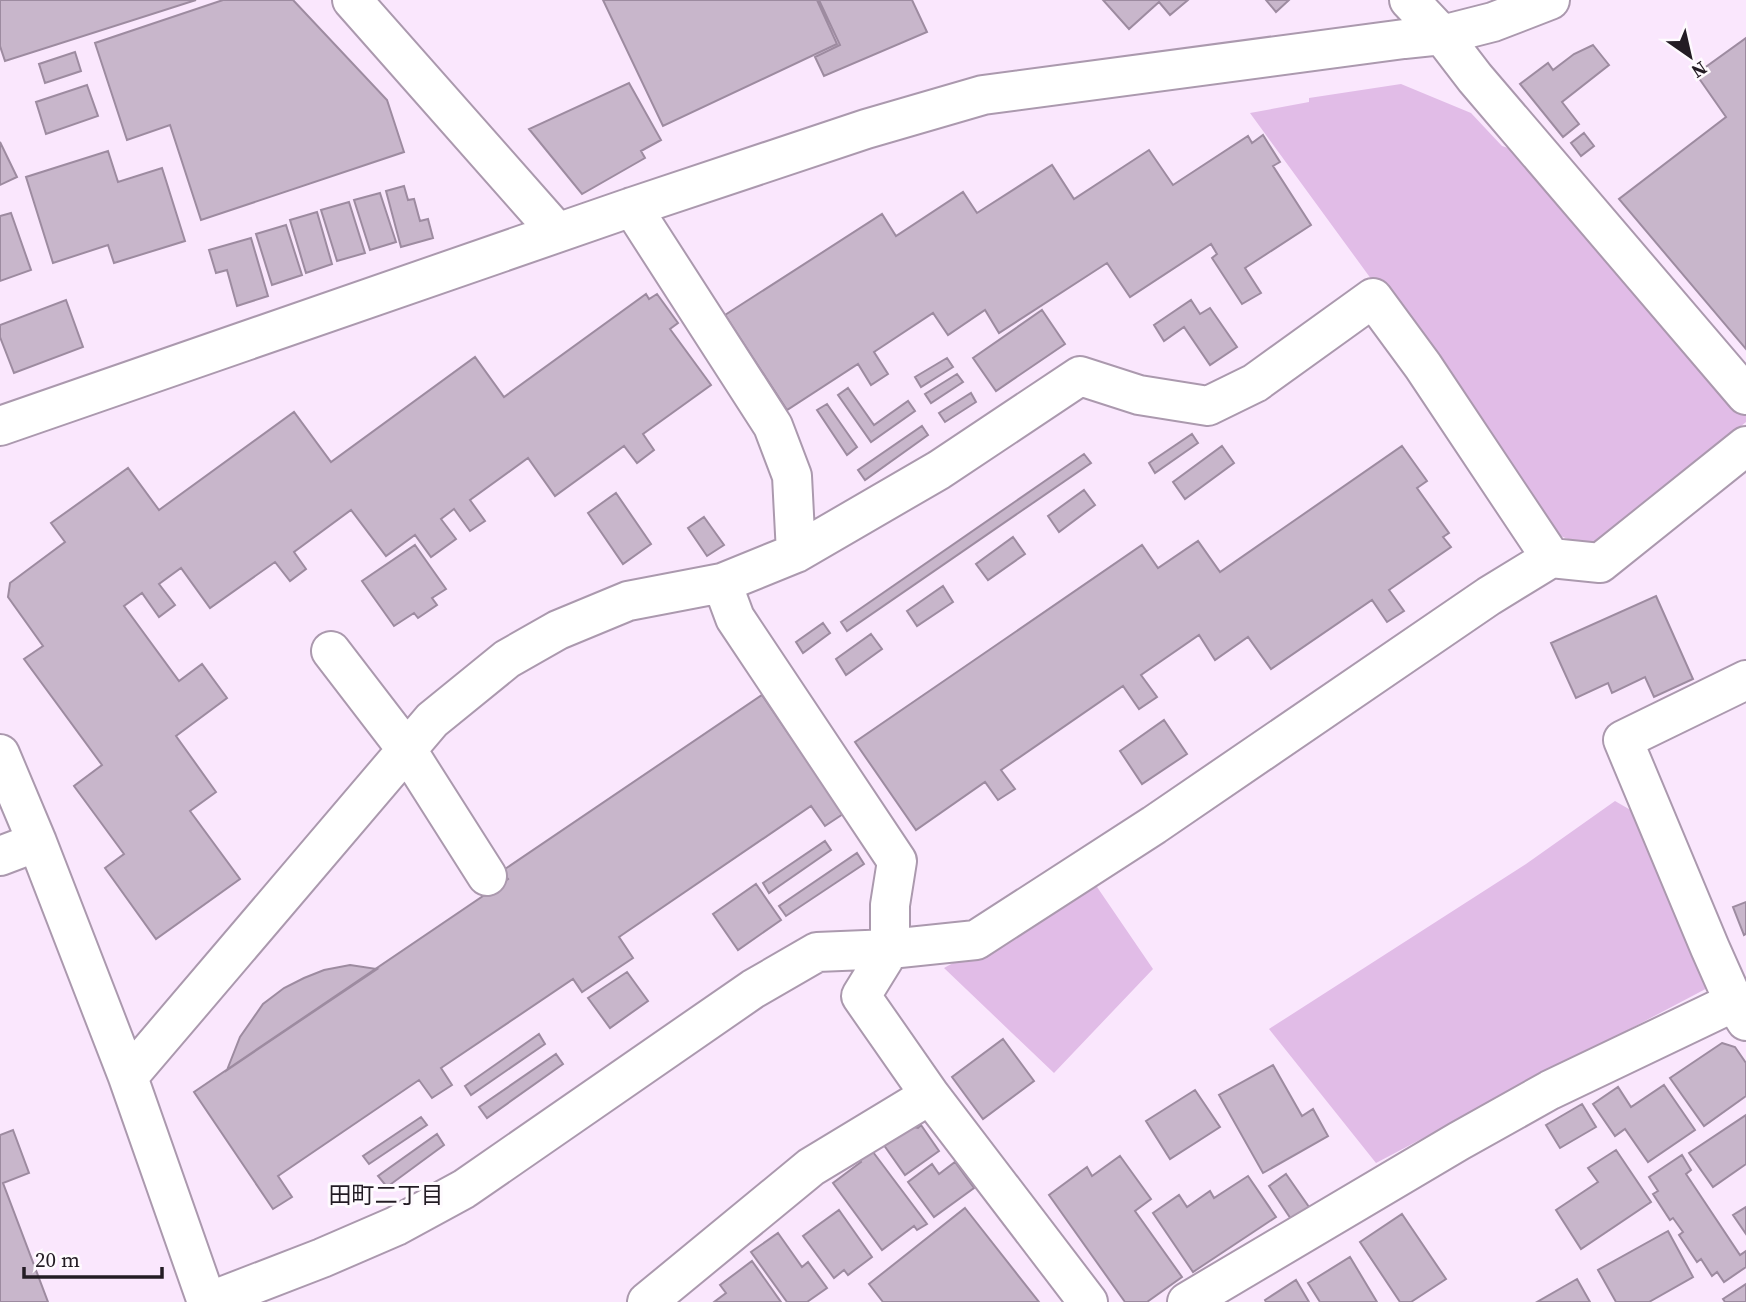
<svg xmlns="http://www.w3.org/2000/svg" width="1746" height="1302" font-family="'Source Serif 4','Noto Sans JP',serif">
	<rect width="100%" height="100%" fill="#fae7fd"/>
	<path fill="#e1bce7" d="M1401,84L1471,113L1502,146L1508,148L1626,280L1746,410V422L1593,549L1558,535L1250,113L1309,102V98Z
		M1615,801L1634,812L1715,984L1376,1163L1269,1029L1526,864Z
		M1095,884L1153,969L1054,1073L944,968Z"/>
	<path fill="#c8b6cb" stroke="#9d8ba0" stroke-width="2" d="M0,0H196L5,61L0,46Z
		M223,0H293L387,100L404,152L201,220L170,125L127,140L95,43Z
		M603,0H817L837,44L663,126Z
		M819,0H912L927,32L824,76L815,57L840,45Z
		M1103,0H1188L1170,15L1159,2L1129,29Z
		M1266,0H1289L1276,12Z
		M1746,38V349L1619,199L1726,117L1696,74Z
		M1593,45L1609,65L1562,102L1579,124L1563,137L1520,84L1548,63L1553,70L1574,54Z
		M75,52L81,71L45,83L39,64Z
		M629,83L661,140L641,151L645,158L582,194L529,129Z
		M87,85L98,116L46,134L36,102Z
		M1584,133L1594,146L1581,156L1571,143Z
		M1263,135L1280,162L1273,166L1311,225L1245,268L1261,293L1242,304L1212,258L1217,254L1211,244L1130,297L1107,263L999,333L985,310L948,335L933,313L874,352L888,374L871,385L858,364L787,410L725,315L882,214L896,236L963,192L977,213L1052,165L1074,199L1149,150L1173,185L1248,136L1252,143Z
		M0,142L17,177L0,185Z
		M108,151L118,182L162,168L185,241L114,263L108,245L53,263L26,177Z
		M404,186L408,200L414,199L420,221L428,219L433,238L401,247L386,191Z
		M380,193L396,242L370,250L354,200Z
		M349,202L365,253L337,261L321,210Z
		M317,212L332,264L306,273L290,220Z
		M11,213L31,270L0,281V216Z
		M286,225L302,275L272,285L256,234Z
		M251,238L268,296L237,306L227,270L216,273L209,250Z
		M646,294L649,299L657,294L678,323L670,329L711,385L643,434L654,450L637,463L624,446L555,496L528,458L470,500L485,521L470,531L454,509L441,519L456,539L431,557L415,535L386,556L351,510L294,552L306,569L290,581L275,562L210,608L181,568L159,584L175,605L159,617L142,593L124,606L179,681L202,664L227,698L176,736L216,792L190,811L240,879L156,939L105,868L124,854L74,786L102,765L24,659L43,646L8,597L10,583L65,542L51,523L128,468L159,510L294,412L331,462L475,357L504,397Z
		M66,300L83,347L14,373L0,337V325Z
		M1191,300L1200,314L1210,308L1237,347L1210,365L1184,327L1164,341L1154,325Z
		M1042,310L1065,344L996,391L973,358Z
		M947,358L953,367L921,387L915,377Z
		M957,374L963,382L931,403L925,394Z
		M848,388L874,425L908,401L915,411L871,442L838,395Z
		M971,393L976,402L945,422L939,413Z
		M827,404L857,447L847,455L817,410Z
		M922,426L928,435L865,480L858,470Z
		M1192,434L1198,443L1155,473L1149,463Z
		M1222,446L1234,463L1185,499L1173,482Z
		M1402,446L1427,481L1417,488L1449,533L1443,537L1451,547L1389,590L1404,611L1387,622L1372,600L1271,669L1248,637L1215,660L1199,635L1141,675L1157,697L1139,709L1123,686L1001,770L1015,789L998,800L985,782L916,830L855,742L1142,545L1158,568L1198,541L1220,572Z
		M1084,454L1091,463L847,631L841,622Z
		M1084,490L1095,505L1059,532L1048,516Z
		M616,493L651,544L623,564L588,513Z
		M704,517L724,545L707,556L688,528Z
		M1013,537L1025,554L988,580L976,564Z
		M415,545L446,589L432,598L437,605L418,618L414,613L394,626L362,581Z
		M943,586L953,602L917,626L907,611Z
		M1656,596L1693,679L1654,697L1645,677L1612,693L1608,683L1576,698L1551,643Z
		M823,623L830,633L803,653L796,642Z
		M871,634L882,649L846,675L836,659Z
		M762,695L843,814L825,826L811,806L619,937L633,958L582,992L573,979L441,1068L452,1085L432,1098L419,1080L278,1176L292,1197L273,1209L194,1092L508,879L502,871Z
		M1164,720L1187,754L1142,784L1120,751Z
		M825,841L831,850L769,893L763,883Z
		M857,853L864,864L786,916L779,906Z
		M756,884L781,920L738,950L713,914Z
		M1746,902V934L1744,935L1733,907Z
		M350,965L377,969L227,1070L240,1037L263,1004L284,988L304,978L324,970Z
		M627,972L648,1001L610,1028L588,998Z
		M539,1034L545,1044L471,1095L465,1086Z
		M1003,1039L1034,1081L983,1119L952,1077Z
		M1722,1043L1735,1047L1746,1063V1096L1704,1126L1670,1078Z
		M556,1054L563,1064L487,1118L479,1107Z
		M1273,1065L1302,1116L1313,1109L1328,1136L1263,1173L1219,1095Z
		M1664,1085L1695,1130L1648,1162L1625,1129L1615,1136L1593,1104L1618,1087L1631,1107Z
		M1195,1090L1220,1127L1170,1159L1146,1121Z
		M1582,1104L1596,1127L1560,1148L1546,1125Z
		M1746,1115V1164L1713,1187L1689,1153Z
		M421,1117L427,1125L369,1164L363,1156Z
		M904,1125L918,1128L921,1125L939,1151L905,1175L881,1141Z
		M13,1130L29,1173L3,1183L48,1302H0V1135Z
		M437,1134L444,1145L387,1187L378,1176Z
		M870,1148L927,1224L917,1230L914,1226L882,1250L833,1183L861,1162L858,1157Z
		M1616,1150L1651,1202L1581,1249L1556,1210L1598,1182L1588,1168Z
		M1682,1155L1691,1170L1686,1174L1740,1255L1746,1251V1267L1724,1282L1717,1272L1712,1276L1701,1259L1697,1262L1679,1235L1683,1232L1673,1218L1670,1220L1653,1194L1658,1191L1649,1177Z
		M1120,1156L1151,1199L1135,1211L1182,1277L1147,1302H1125L1049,1195L1087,1167L1092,1176Z
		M955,1162L974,1188L934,1217L908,1182L932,1164L939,1174Z
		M1286,1174L1309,1207L1291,1219L1269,1186Z
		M1248,1176L1276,1217L1193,1272L1153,1213L1179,1195L1187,1207L1210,1191L1214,1198Z
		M1746,1207V1234L1733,1215Z
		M965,1208L1039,1302H883L869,1284Z
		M839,1210L872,1257L848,1275L844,1270L834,1278L803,1236Z
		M1402,1214L1446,1279L1411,1302H1400L1360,1242Z
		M1668,1231L1693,1277L1649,1302H1616L1598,1270Z
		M778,1233L802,1267L808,1262L827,1288L807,1302H787L751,1252Z
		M1350,1257L1377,1302H1320L1308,1283Z
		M752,1261L781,1302H714L726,1293L720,1285Z
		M1577,1279L1590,1302H1537Z
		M1296,1280L1309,1302H1266L1265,1300Z
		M1746,1284V1302H1725L1723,1299Z"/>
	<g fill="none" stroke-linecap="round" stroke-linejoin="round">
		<defs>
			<path id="minor" d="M352,0L557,232
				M1409,0L1442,35L1475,78L1746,395
				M632,207L773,426L792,476L796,553
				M0,426L632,207L866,129L983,95L1404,39L1442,35L1493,22L1550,0
				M1551,558L1423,366L1373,298L1255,383L1208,406L1139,395L1080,376L939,470L796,553L722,583L735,618L897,861L890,905V949L976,940L1154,825L1489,596L1551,558L1600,563L1746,446
				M331,651L407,750L487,876
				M1746,680L1623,740L1710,948L1734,1002L1746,1021
				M0,754L37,842L128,1077L207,1302
				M0,856L37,842
				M128,1077L432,720L507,659L558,630L628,601L722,583
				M208,1302L322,1258L396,1226L464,1189L753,989L817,952L890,949L861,996L930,1095
				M647,1302L811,1167L930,1095L1088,1302
				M1187,1302L1459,1141L1550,1090L1734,1002"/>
		</defs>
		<use href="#minor" stroke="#ab99ae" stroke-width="42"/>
		<use href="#minor" stroke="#fff" stroke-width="38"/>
	</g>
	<g text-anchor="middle" stroke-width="6" stroke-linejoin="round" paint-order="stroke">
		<g font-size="23" fill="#231c24" stroke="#fefafe">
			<text x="386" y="1203">田町二丁目</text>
		</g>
	</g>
	<g transform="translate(1690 56) rotate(146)" stroke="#fefafe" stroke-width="5" paint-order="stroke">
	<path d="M0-5L12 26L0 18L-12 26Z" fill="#231c24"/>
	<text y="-10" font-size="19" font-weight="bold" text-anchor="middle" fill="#231c24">N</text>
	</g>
	<path d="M24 1267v10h138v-10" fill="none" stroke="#231c24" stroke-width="3.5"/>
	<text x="35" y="1267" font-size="21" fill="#231c24" stroke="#fefafe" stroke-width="5" paint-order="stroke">20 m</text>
</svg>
